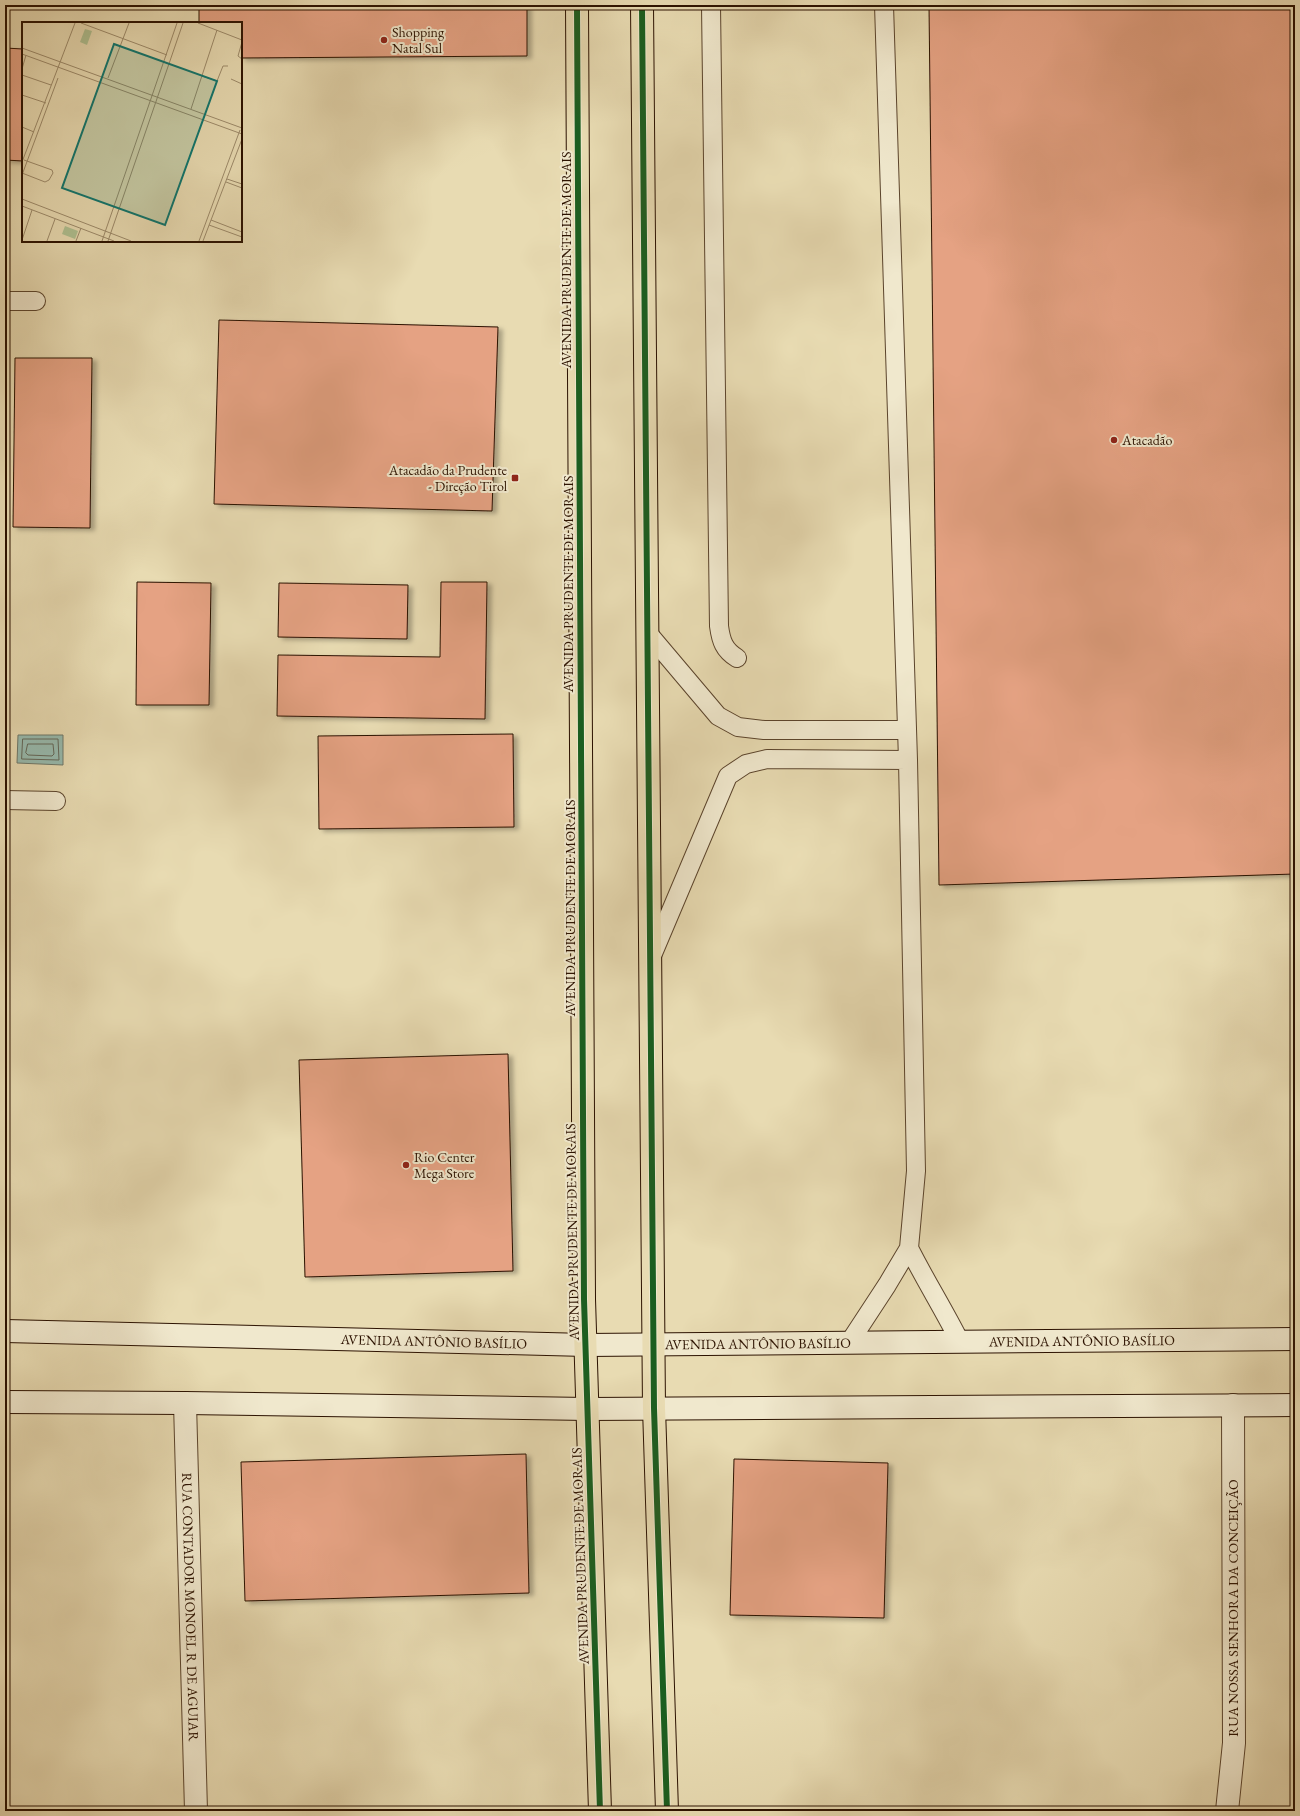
<svg xmlns="http://www.w3.org/2000/svg" width="1300" height="1816" font-family="'EB Garamond',serif">
	<defs>
		<filter id="shadow"><feDropShadow dx="4.5" dy="2.5" stdDeviation="2" flood-color="#0004"/></filter>
	</defs>
	<rect width="100%" height="100%" fill="#e8dbb2"/>
	<filter id="stains"><feTurbulence type="fractalNoise" baseFrequency=".005" numOctaves="4"/><feColorMatrix values="0 0 0 0 .2 0 0 0 0 .09 0 0 0 0 .02 0 0 0 .5 -.17"/></filter>
	<radialGradient id="worn" r=".72"><stop offset=".6" stop-color="#630" stop-opacity="0"/><stop offset="1" stop-color="#630" stop-opacity=".3"/></radialGradient>
	<path fill="#97bbaf" stroke="#6c7769" d="M18,735H63V765L17,763Z"/>
	<g fill="none" stroke-linecap="round" stroke-linejoin="round">
		<path stroke="#626658" stroke-width="1" d="M23,739H58L59,760L22,759Z
			M28,744H53L54,754L52,756L28,755L26,753Z"/>
	</g>
	<path fill="#e5a283" stroke="#2c1200" filter="url(#shadow)" d="M199,5H527V56L241,58V23H199Z
		M929,5H1295V874L939,885Z
		M5,48L23,49V161L5,160Z
		M219,320L498,327L492,511L214,504Z
		M15,358H92L90,528L13,527Z
		M137,582L211,583L209,705H136Z
		M441,582H487L485,719L277,716L278,655L440,657Z
		M279,583L408,585L407,639L278,637Z
		M513,734L514,827L319,829L318,736Z
		M508,1054L513,1271L305,1277L299,1060Z
		M526,1454L529,1593L245,1601L241,1462Z
		M734,1459L888,1463L884,1618L730,1615Z"/>
	<g fill="none" stroke-linecap="round" stroke-linejoin="round">
		<defs>
			<path id="service" d="M711,5L719,626C721,641 724,650 737,658
				M5,301H36
				M647,632L718,716L738,727L764,730H906
				M5,800L56,801
				M651,958L728,776L746,764L767,759L908,760
				M909,1248C925,1280 944,1310 960,1342
				M849,1343L887,1285L909,1248L916,1171L908,760L884,5"/>
			<g id="minor">
				<path id="s1" d="M185,1403L196,1811"/>
				<path d="M1227,1811L1234,1743L1233,1405"/>
			</g>
			<g id="secondary">
				<path id="s2" d="M5,1331L586,1345L1295,1339"/>
				<path d="M5,1402L185,1403L587,1409L1295,1405"/>
			</g>
			<path id="primary" d="M577,5L584,1299L600,1811
				M642,5L654,1408L667,1811"/>
		</defs>
		<use href="#service" stroke="#5b442c" stroke-width="20"/>
		<use href="#minor" stroke="#5b442c" stroke-width="24"/>
		<use href="#secondary" stroke="#2c1200" stroke-width="24"/>
		<use href="#primary" stroke="#2c1200" stroke-width="24"/>
		<use href="#service" stroke="#f0e8cd" stroke-width="18"/>
		<use href="#minor" stroke="#f0e8cd" stroke-width="22"/>
		<use href="#secondary" stroke="#f0e8cd" stroke-width="22"/>
		<use href="#primary" stroke="#e8dbb2" stroke-width="22"/>
		<defs>
			<path id="cycleway" d="M577,5L584,1299L600,1811
				M642,5L654,1408L667,1811"/>
		</defs>
		<use href="#cycleway" stroke="#f0e8cd" stroke-width="8"/>
		<use href="#cycleway" stroke="#1b5e20" stroke-width="6"/>
	</g>
	<g fill="#8f2418" stroke="#f0e8cd" stroke-width="1.5">
		<circle cx="384" cy="40" r="4"/>
		<circle cx="1114" cy="440" r="4"/>
		<rect x="511" y="474" width="8" height="8" rx="2"/>
		<circle cx="406" cy="1165" r="4"/>
	</g>
	<g text-anchor="middle" stroke-width="4" stroke-linejoin="round" paint-order="stroke">
		<g font-size="14" fill="#2c1200" stroke="#f0e8cd" text-anchor="start">
			<text x="392" y="37">Shopping<tspan x="392" dy="16">Natal Sul</tspan></text>
			<text x="1122" y="445">Atacadão</text>
			<text x="507" y="475" text-anchor="end">Atacadão da Prudente<tspan x="507" dy="16">- Direção Tirol</tspan></text>
			<text x="414" y="1162">Rio Center<tspan x="414" dy="16">Mega Store</tspan></text>
		</g>
		<g font-size="14" fill="#2c1200" stroke="#f0e8cd">
			<text transform="translate(566 260) rotate(-90)" y="5">AVENIDA PRUDENTE DE MORAIS</text>
			<text transform="translate(568 584) rotate(-90)" y="5">AVENIDA PRUDENTE DE MORAIS</text>
			<text transform="translate(570 908) rotate(-90)" y="5">AVENIDA PRUDENTE DE MORAIS</text>
			<text transform="translate(572 1232) rotate(-91)" y="5">AVENIDA PRUDENTE DE MORAIS</text>
			<text dy="5" stroke="none"><textPath href="#s2" startOffset="429">AVENIDA ANTÔNIO BASÍLIO</textPath></text>
			<text dy="5" stroke="none"><textPath href="#s2" startOffset="1077">AVENIDA ANTÔNIO BASÍLIO</textPath></text>
			<text dy="5" stroke="none"><textPath href="#s2" startOffset="753">AVENIDA ANTÔNIO BASÍLIO</textPath></text>
			<text transform="translate(580 1556) rotate(-92)" y="5">AVENIDA PRUDENTE DE MORAIS</text>
			<text dy="5" stroke="none"><textPath href="#s1" startOffset="204">RUA CONTADOR MONOEL R DE AGUIAR</textPath></text>
			<text transform="translate(1233 1608) rotate(-90)" y="5">RUA NOSSA SENHORA DA CONCEIÇÃO</text>
		</g>
	</g>
	<g transform="translate(22 22)">
		<rect width="220" height="220" fill="#e8dbb2"/>
		<path d="M63,7L70,9L65,23L58,20ZM43,204L56,209L53,217L40,212Z" fill="#afc192"/>
		<path fill="none" stroke="#9d8b6b" stroke-width="1" d="M59,1L145,33M176,1L220,18M220,20L216,34L220,37M0,26L220,106M0,32L220,112M0,47L4,33M0,53L29,63M180,54L195,59L201,44H206M86,56L107,1M209,57L220,62M0,73L24,81M169,87L195,8M0,105L12,110M0,140L53,1M0,151L23,160L27,158L31,151L30,148L2,138M0,153L36,56M205,157L220,162M204,160L220,166M0,177L109,219M0,184L92,219M189,198L220,210M187,203L220,215M0,218L10,188M25,219L33,197M54,219L59,206M80,219L155,1M86,219L161,1M177,219L218,108M181,219L220,117"/>
		<path fill="#0f766e" fill-opacity="0.15" stroke="#0f766e" stroke-width="2" d="M92,22L195,59L143,203L40,166Z"/>
		<rect width="220" height="220" fill="none" stroke="#2c1200" stroke-width="2"/>
	</g>
	<rect width="1300" height="1816" fill="none" stroke="#e8dbb2" stroke-width="20"/>
	<rect x="6" y="6" width="1288" height="1804" fill="none" stroke="#2c1200" stroke-width="2"/>
	<rect x="10" y="10" width="1280" height="1796" fill="none" stroke="#2c1200"/>
	<rect width="100%" height="100%" filter="url(#stains)"/>
	<rect width="100%" height="100%" fill="url(#worn)"/>
</svg>
